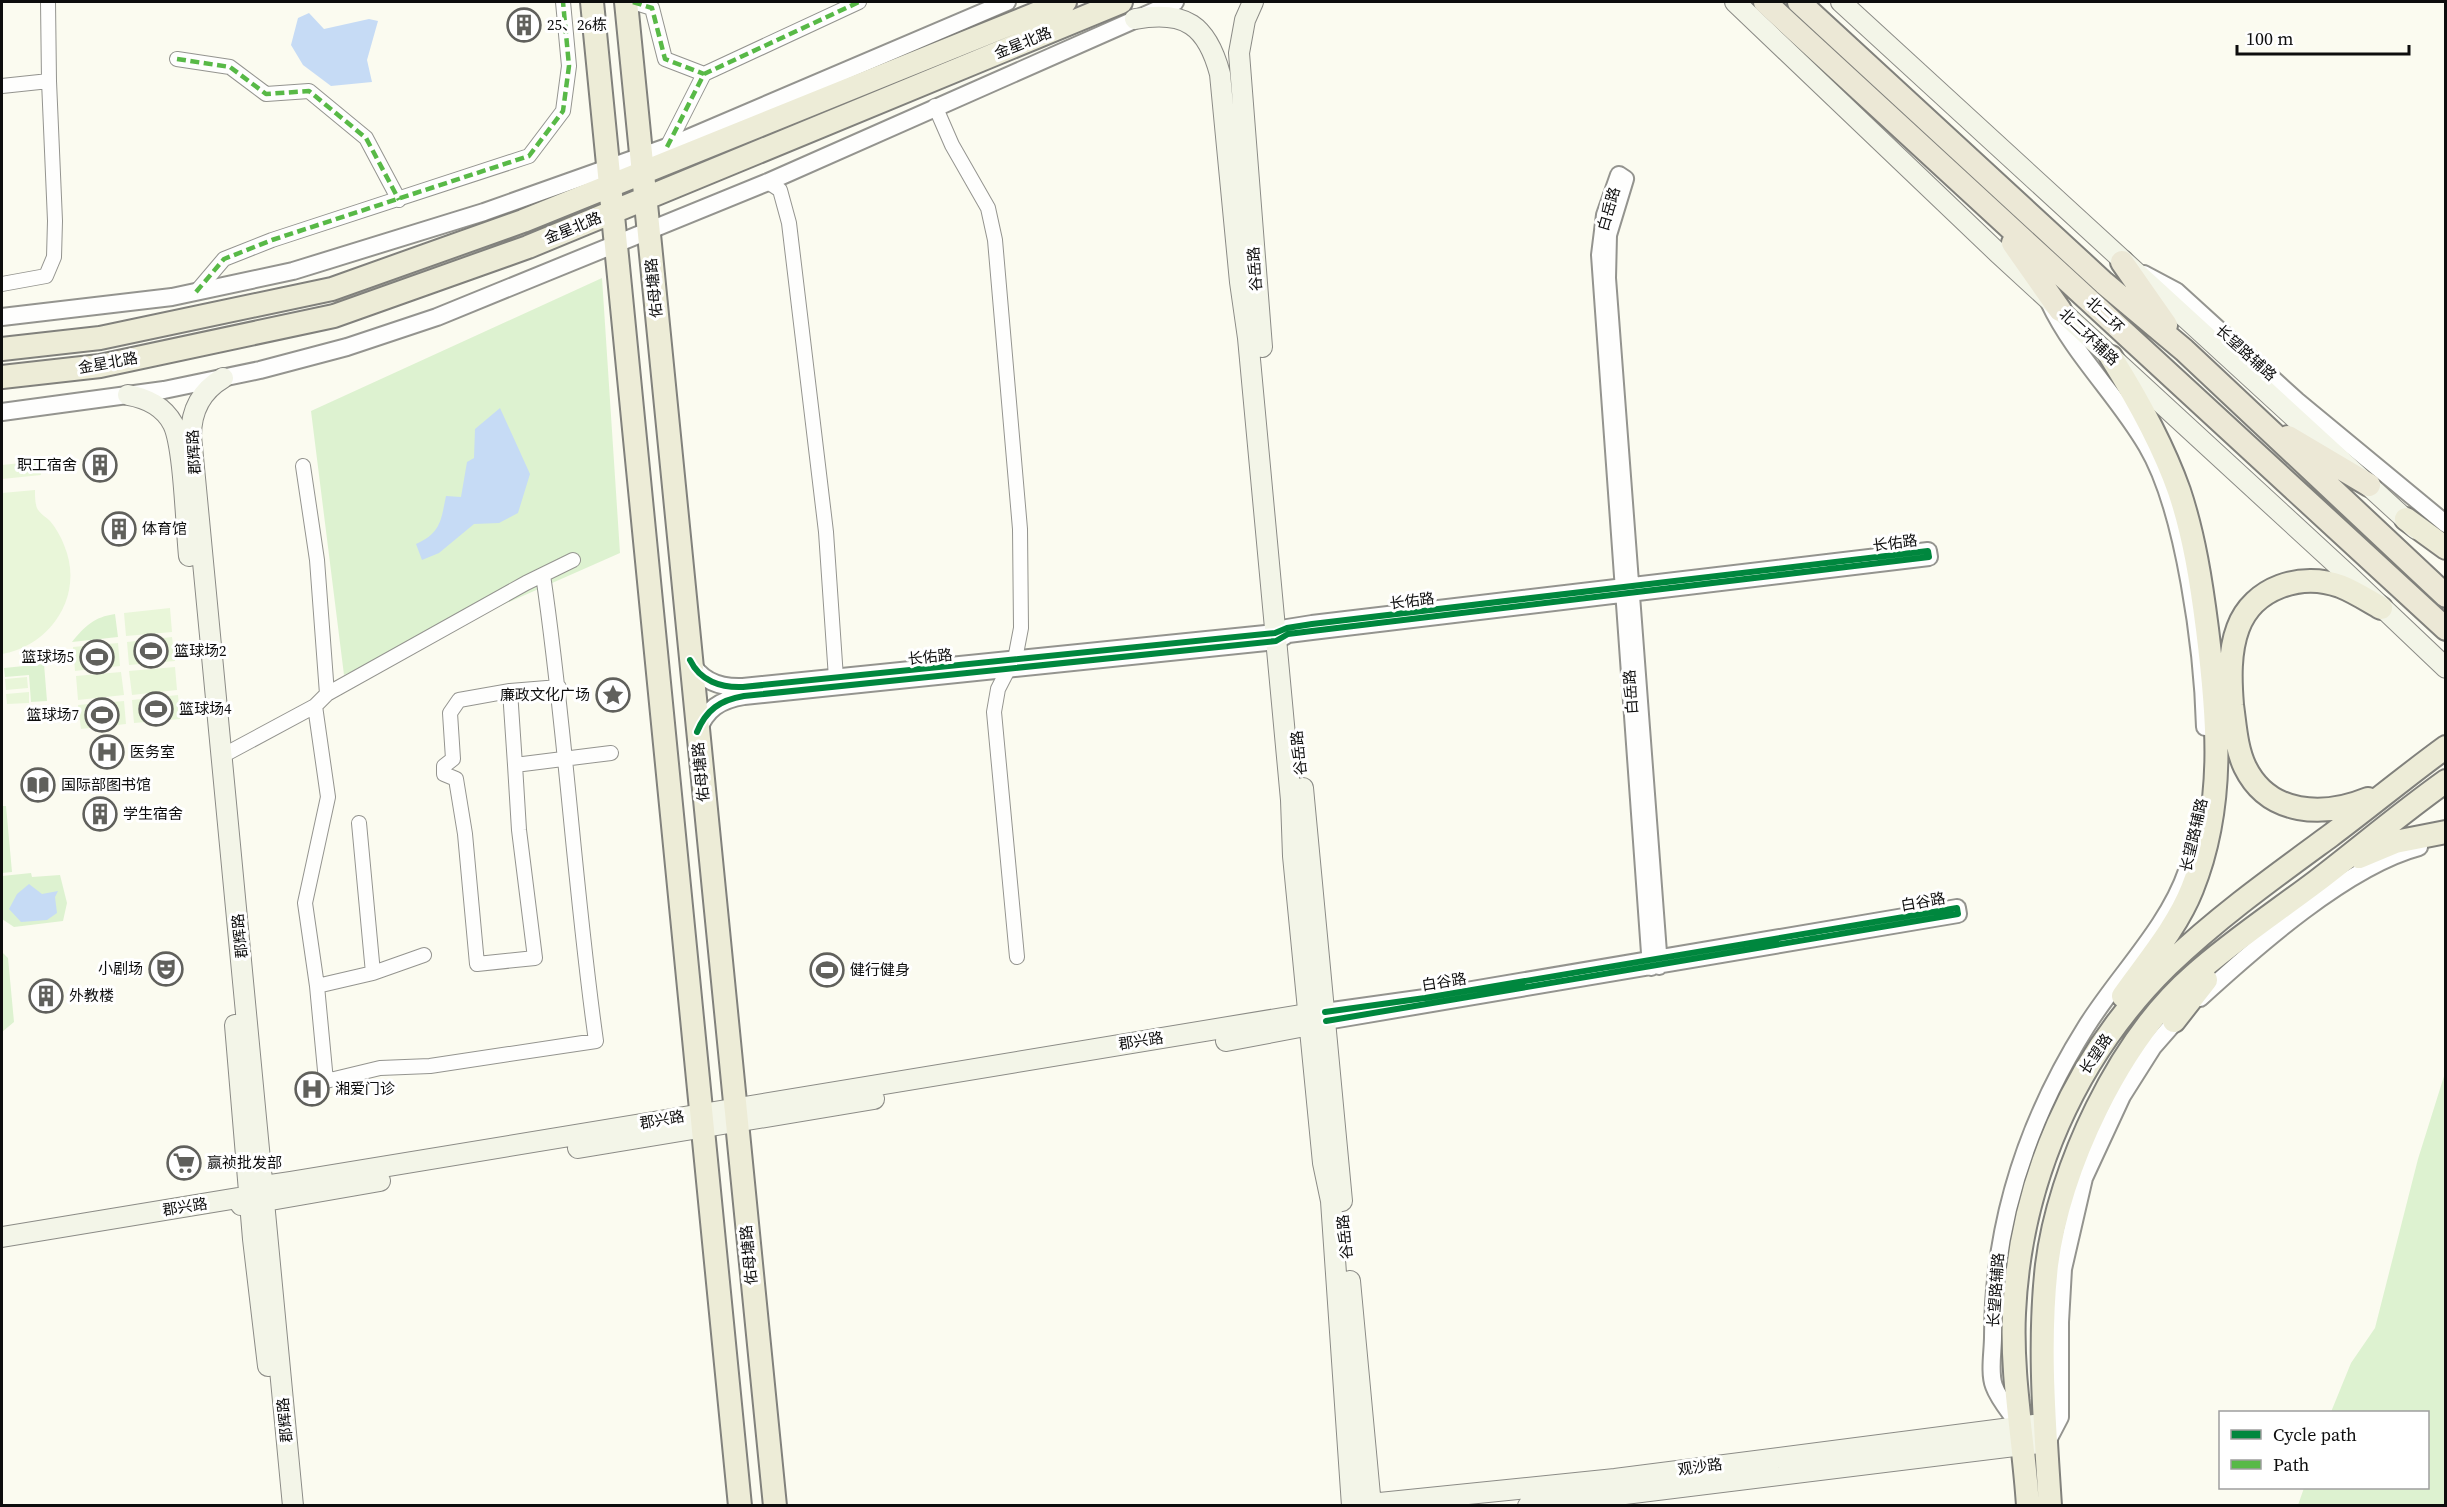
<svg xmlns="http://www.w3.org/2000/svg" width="2447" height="1507" font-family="'Source Serif 4','Noto Sans SC',serif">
	<rect width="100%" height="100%" fill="#fbfbf0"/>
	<path fill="#ddf2d0" d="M602,278L620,553L344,675L311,411Z
		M115,614L118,637L72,642C85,626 94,617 115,614Z
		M44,664L47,701L31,702L29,675L5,677L4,668Z
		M2,806H6L12,872L2,873Z
		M31,873L32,877L60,875L67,903L63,921L14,927L2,919V876Z
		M2,952L8,958L14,1022L2,1032Z
		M2445,1073V1505H2298L2304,1488H2428V1412H2331L2351,1363L2375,1328L2418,1159Z"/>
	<path fill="#e9f6d9" d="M40,461L41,475L2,479V465Z
		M35,490C35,495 35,503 37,508C39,513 46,517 50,521C56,528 61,537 64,545C85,594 52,645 2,654V493Z
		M170,608L172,632L126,636L124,613Z
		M172,637L175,661L129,665L127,642Z
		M118,643L120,666L75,671L73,647Z
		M175,667L177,690L132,695L129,671Z
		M121,672L124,695L78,700L76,676Z
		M27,677L28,688L6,690L5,679Z
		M29,692V703L7,704L6,694Z
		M178,695L180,719L134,723L132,700Z
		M124,701L126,724L81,729L78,705Z"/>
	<path fill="#c6dbf5" d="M309,13L324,29L369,19L378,21L367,60L372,82L331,86L303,65L291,45L298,18Z
		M500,408L530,474L518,513L499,523L474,524L439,553L422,560L416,544C441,533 441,520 446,496L461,497L467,462L474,458L475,429Z
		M29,884L42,894L58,891L55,897L57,913L47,920L21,922L9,909L17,894Z"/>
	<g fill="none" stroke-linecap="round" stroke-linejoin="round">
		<defs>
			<path id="minor" d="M633,2L652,8L665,59L704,74
				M177,59L230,67L266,94L309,91L366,138L399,200
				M2,86L49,81L48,2
				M935,106L952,145L988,208L995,240L1020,529L1021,628L1016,654L998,689L994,712L1017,957
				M667,147L704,74L859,2
				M768,182L780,190L789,223L826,532L836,678
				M2,284L46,276L54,257L55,221L49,81
				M196,292L224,259L272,240L529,156L563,111L569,66L563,2
				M303,466L317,560L327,694
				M559,687L510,691L459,700L450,713L453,759L444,766V774L456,779L465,834L477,964L535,958L519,830L515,765L611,753
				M510,691L515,765
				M315,706L328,797L305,903L317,986L326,1081L380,1068L430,1066L596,1041C574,886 566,730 543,575
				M222,756L315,706L327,694L526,583L573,560
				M359,823L373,973L424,955
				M317,986L373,973"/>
			<path id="tertiary" d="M2144,274L2176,291L2297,401L2446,524
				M2049,302C2074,355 2118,396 2147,446C2185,510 2203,652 2205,727
				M2,317L172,297L293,271L484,212L667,147L1007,2
				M2,412L164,390L260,370L347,347L437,317L768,182L1175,2
				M690,660C700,681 721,688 743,687L1275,633L1287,628L1312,624L1928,551L1929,557L1312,631L1288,634L1276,641L744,696C720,700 706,709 698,731
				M1651,967L1600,255L1605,215L1619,175L1625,179L1608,235L1607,278L1659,966
				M2200,998C2256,947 2347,866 2419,847
				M1325,1012L1425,998L1957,908L1958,914L1326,1021
				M2019,1425C2011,1413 1999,1400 1994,1386C1989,1373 1993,1351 1993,1337C1993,1225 2027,1121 2086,1027C2117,977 2168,927 2187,871
				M2047,1442L2060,1417V1322L2063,1269L2084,1178L2122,1096L2153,1047L2181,1015"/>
			<path id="secondary" d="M1253,2L1245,20L1239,53L1262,347
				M1735,2L1998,253L2346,573L2446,668
				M1841,2L2416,529
				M1135,19C1185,10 1207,25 1220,74L1240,282L1248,338L1291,800L1293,856L1323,1163L1331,1201L1352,1506
				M223,378C201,391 191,411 191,436L293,1506
				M128,395C146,398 164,407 173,424C184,446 186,528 189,556
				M1303,788L1342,1201
				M235,1025L253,1239L268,1366
				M1226,1041L1321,1023
				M578,1148L874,1099
				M241,1205L380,1181
				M2,1237L250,1196L264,1186L291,1182L1319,1012
				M1350,1281L1371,1506
				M1360,1505L1615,1479L2034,1425
				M1528,1506L2047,1442"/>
			<path id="primary" d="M592,2L740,1506
				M626,2L775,1506
				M2,349L100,338L332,289L523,221L1065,2
				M2111,357C2138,400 2162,443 2179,491C2194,536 2201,582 2207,629C2218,717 2226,805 2192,889C2177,927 2147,962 2123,996
				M2,377L100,366L334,316L528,247L1121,2
				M2406,519L2446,548
				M2368,799C2324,817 2269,816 2245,767C2236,748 2235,726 2232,705C2230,680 2229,652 2238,628C2253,587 2302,572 2340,586C2355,592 2367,600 2381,608
				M2359,857L2395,842L2446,832
				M2174,1021L2206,980
				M2028,1506C2024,1441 2011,1378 2014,1313C2020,1182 2074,1057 2168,965C2218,917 2274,877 2330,836C2369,807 2406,776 2446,747
				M2050,1506C2045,1426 2038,1345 2047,1265C2059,1168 2119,1040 2194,975C2232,941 2276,912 2317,881C2360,848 2401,813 2446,781"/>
			<path id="trunk" d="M1765,2L2446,629
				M1799,2L2104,283L2184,350L2446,596
				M2013,243L2060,310
				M2122,262L2166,325
				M2288,437L2369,485"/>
		</defs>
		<use href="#minor" stroke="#94948f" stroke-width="16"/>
		<use href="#tertiary" stroke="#94948f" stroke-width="20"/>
		<use href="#secondary" stroke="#8b8b86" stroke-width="22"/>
		<use href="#primary" stroke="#81817c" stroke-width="26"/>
		<use href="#trunk" stroke="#81817c" stroke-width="26"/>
		<use href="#minor" stroke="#fefefd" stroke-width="14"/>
		<use href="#tertiary" stroke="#fefefd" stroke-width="16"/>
		<use href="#secondary" stroke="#f3f5e8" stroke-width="20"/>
		<use href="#primary" stroke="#edecd7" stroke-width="22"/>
		<use href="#trunk" stroke="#ece8d6" stroke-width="22"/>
		<path stroke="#58b947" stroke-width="4.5" stroke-dasharray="9 4.5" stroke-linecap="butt" d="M633,2L652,8L665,59L704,74
			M177,59L230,67L266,94L309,91L366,138L399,200
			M667,147L704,74L859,2
			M196,292L224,259L272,240L529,156L563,111L569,66L563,2"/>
		<defs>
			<path id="cycleway" d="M690,660C700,681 721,688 743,687L1275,633L1287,628L1312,624L1928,551L1929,557L1312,631L1288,634L1276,641L744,696C720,700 706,710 697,732
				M1325,1012L1425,998L1957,908L1958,914L1326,1021"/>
		</defs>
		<use href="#cycleway" stroke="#fff" stroke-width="10"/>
		<use href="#cycleway" stroke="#00873e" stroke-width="6"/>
	</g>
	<defs>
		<symbol id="building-ring" viewBox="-11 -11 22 22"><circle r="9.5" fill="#fff" stroke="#60605c" stroke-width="1.5"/><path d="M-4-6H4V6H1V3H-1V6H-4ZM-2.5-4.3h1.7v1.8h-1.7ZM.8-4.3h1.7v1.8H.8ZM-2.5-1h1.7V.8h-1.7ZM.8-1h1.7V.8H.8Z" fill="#60605c"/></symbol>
		<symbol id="stadium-ring" viewBox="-11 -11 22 22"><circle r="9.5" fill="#fff" stroke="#60605c" stroke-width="1.5"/><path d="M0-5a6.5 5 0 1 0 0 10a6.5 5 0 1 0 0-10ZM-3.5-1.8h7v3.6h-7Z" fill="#60605c"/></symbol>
		<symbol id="sight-ring" viewBox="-11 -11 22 22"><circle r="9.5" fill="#fff" stroke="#60605c" stroke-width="1.5"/><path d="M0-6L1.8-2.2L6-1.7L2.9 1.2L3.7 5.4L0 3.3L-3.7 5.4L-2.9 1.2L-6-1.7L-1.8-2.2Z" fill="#60605c"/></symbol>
		<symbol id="hospital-ring" viewBox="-11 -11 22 22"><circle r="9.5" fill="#fff" stroke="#60605c" stroke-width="1.5"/><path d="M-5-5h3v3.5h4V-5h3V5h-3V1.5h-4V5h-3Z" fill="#60605c"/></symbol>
		<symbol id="library-ring" viewBox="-11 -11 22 22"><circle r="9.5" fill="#fff" stroke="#60605c" stroke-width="1.5"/><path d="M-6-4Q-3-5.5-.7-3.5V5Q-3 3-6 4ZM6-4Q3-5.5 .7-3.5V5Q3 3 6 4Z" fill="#60605c"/></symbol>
		<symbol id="theatre-ring" viewBox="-11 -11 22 22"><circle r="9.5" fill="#fff" stroke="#60605c" stroke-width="1.5"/><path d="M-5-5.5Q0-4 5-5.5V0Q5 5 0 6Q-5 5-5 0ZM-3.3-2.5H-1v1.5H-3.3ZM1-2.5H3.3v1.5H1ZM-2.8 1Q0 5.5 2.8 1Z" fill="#60605c"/></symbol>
		<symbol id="supermarket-ring" viewBox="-11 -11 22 22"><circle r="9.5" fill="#fff" stroke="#60605c" stroke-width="1.5"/><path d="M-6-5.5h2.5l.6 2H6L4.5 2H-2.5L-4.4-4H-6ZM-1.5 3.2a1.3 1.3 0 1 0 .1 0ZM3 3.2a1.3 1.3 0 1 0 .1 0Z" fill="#60605c"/></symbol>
	</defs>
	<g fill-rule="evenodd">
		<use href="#building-ring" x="505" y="6" width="38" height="38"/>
		<use href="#building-ring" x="81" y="446" width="38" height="38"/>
		<use href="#building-ring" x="100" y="510" width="38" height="38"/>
		<use href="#stadium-ring" x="132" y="632" width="38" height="38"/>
		<use href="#stadium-ring" x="78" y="638" width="38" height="38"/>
		<use href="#sight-ring" x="594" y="676" width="38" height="38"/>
		<use href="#stadium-ring" x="137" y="690" width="38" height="38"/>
		<use href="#stadium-ring" x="83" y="696" width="38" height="38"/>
		<use href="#hospital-ring" x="88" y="733" width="38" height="38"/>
		<use href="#library-ring" x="19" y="766" width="38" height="38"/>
		<use href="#building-ring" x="81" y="795" width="38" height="38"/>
		<use href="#theatre-ring" x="147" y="950" width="38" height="38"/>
		<use href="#stadium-ring" x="808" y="951" width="38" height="38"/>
		<use href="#building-ring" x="27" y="977" width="38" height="38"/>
		<use href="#hospital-ring" x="293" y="1070" width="38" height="38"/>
		<use href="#supermarket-ring" x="165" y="1144" width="38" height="38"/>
	</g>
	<g text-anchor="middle" stroke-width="6" stroke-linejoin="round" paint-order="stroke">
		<g font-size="15" fill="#0d0d0d" stroke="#fff" text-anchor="start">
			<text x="547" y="30">25、26栋</text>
			<text x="77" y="470" text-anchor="end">职工宿舍</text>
			<text x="142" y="534">体育馆</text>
			<text x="174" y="656">篮球场2</text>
			<text x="74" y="662" text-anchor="end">篮球场5</text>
			<text x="590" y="700" text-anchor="end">廉政文化广场</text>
			<text x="179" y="714">篮球场4</text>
			<text x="79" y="720" text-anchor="end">篮球场7</text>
			<text x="130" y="757">医务室</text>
			<text x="61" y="790">国际部图书馆</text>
			<text x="123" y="819">学生宿舍</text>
			<text x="143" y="974" text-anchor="end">小剧场</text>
			<text x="850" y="975">健行健身</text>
			<text x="69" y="1001">外教楼</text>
			<text x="335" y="1094">湘爱门诊</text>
			<text x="207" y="1168">赢祯批发部</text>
		</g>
		<g font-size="15" fill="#0d0d0d" stroke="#fff">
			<text transform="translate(1023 43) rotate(-22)" y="5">金星北路</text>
			<text transform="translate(1609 209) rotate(-74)" y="5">白岳路</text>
			<text transform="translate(573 228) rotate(-22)" y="5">金星北路</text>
			<text transform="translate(1255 269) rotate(-94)" y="5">谷岳路</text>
			<text transform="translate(654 288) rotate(-96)" y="5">佑母塘路</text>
			<text transform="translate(2105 315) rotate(43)" y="5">北二环</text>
			<text transform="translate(2089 337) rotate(43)" y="5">北二环辅路</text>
			<text transform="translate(2246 353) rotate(42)" y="5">长望路辅路</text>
			<text transform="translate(108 363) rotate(-10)" y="5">金星北路</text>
			<text transform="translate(194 452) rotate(-93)" y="5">郡辉路</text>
			<text transform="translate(1895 543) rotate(-7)" y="5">长佑路</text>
			<text transform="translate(1412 601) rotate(-7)" y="5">长佑路</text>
			<text transform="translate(930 657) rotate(-6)" y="5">长佑路</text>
			<text transform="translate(1631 692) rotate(-94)" y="5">白岳路</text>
			<text transform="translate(1299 753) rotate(-96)" y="5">谷岳路</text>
			<text transform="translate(701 772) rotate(-96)" y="5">佑母塘路</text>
			<text transform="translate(2194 835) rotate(-77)" y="5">长望路辅路</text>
			<text transform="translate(1923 902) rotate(-10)" y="5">白谷路</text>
			<text transform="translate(240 936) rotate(-96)" y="5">郡辉路</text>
			<text transform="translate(1444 982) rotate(-9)" y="5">白谷路</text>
			<text transform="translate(1141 1041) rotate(-9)" y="5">郡兴路</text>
			<text transform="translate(2096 1054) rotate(-56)" y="5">长望路</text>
			<text transform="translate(662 1120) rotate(-10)" y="5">郡兴路</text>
			<text transform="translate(185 1207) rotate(-9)" y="5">郡兴路</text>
			<text transform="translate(1345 1237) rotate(-96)" y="5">谷岳路</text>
			<text transform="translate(749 1255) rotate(-96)" y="5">佑母塘路</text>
			<text transform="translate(1996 1290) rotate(-86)" y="5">长望路辅路</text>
			<text transform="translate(285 1420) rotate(-95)" y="5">郡辉路</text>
			<text transform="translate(1700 1467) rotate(-8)" y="5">观沙路</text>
		</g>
	</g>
	<rect width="2447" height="1507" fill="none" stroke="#0d0d0d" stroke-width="6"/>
	<rect x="2219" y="1411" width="210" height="78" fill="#ffffff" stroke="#9e9e9e" stroke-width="1.5"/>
	<rect x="2231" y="1430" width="30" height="9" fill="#00873e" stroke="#9e9e9e" stroke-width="1.5"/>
	<text x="2273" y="1441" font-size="18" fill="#0d0d0d">Cycle path</text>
	<rect x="2231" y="1460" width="30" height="9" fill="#58b947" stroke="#9e9e9e" stroke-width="1.5"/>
	<text x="2273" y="1471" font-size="18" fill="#0d0d0d">Path</text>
	<path d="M2237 45v9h172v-9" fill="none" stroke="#0d0d0d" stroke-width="3"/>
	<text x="2246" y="45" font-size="18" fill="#0d0d0d" stroke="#ffffff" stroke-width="4.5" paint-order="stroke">100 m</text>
</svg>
